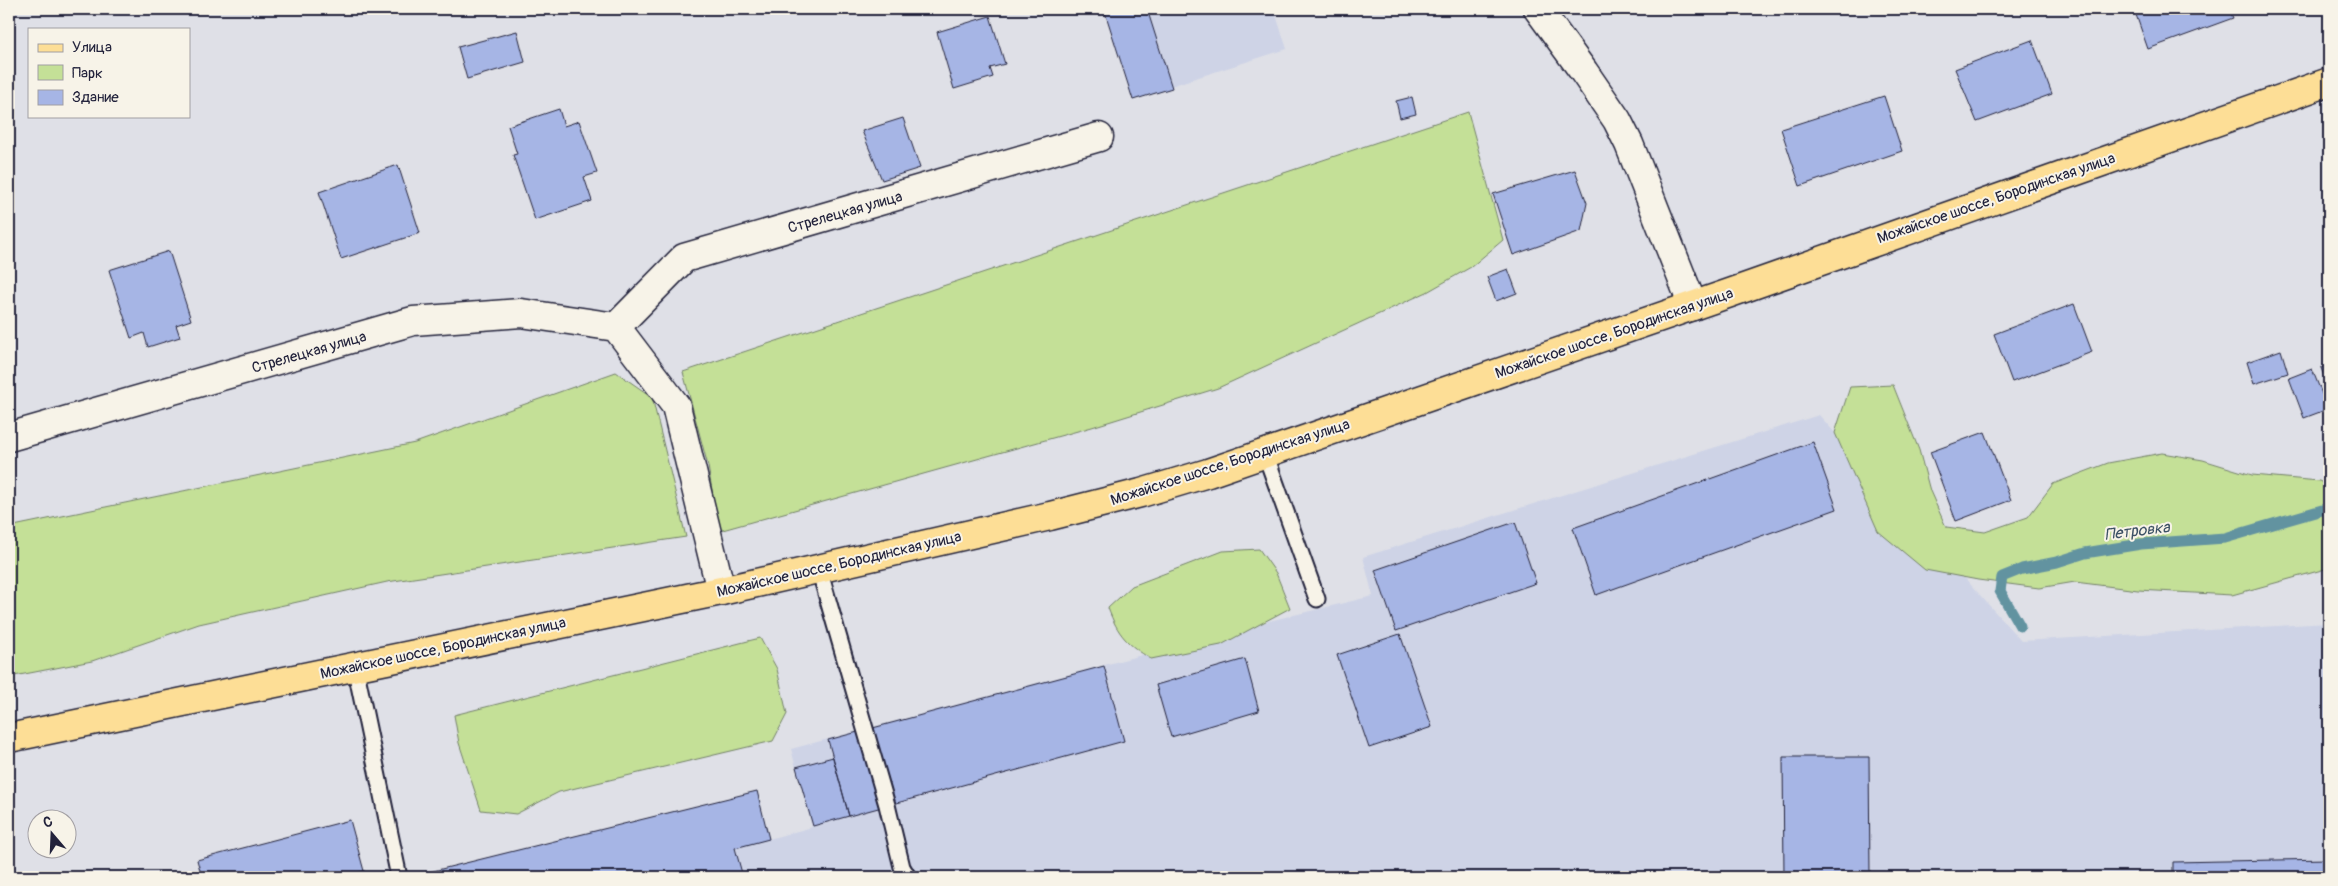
<svg xmlns="http://www.w3.org/2000/svg" width="2338" height="886" font-family="Pangolin,sans-serif">
	<rect width="100%" height="100%" fill="#dfe0e7"/>
	<filter id="ink" filterUnits="userSpaceOnUse"><feTurbulence type="fractalNoise" baseFrequency=".02" numOctaves="2"/><feDisplacementMap in="SourceGraphic" scale="10" xChannelSelector="R" yChannelSelector="G"/><feConvolveMatrix kernelMatrix="1 2 1 2 8 2 1 2 1" color-interpolation-filters="sRGB"/></filter>
	<g filter="url(#ink)">
		<path fill="#ced3e6" d="M1105,9H1274L1287,49L1133,98Z
			M1819,415L2021,641L2329,623V877H409L757,791L769,839L812,827L791,749L1265,622L1373,596L1363,557Z"/>
		<path fill="#c4e097" stroke="#738169" d="M1468,112L1503,240L1471,267L1427,292L1218,388L1092,427L719,531L708,466L683,372Z
			M616,372L652,397L686,537L387,582L199,624L92,661L9,677V527L415,443Z
			M1893,385L1919,450L1930,491L1946,527L1985,532L2028,517L2053,484L2108,463L2162,453L2203,460L2252,475L2319,481L2329,486V568L2232,595L2138,590L2075,582L2039,588L1978,580L1925,570L1878,531L1835,433L1850,387Z
			M1259,549L1276,573L1290,608L1221,645L1151,659C1127,644 1118,635 1108,608L1132,586L1223,551Z
			M760,638L777,669L787,714L773,741L559,792L516,814L481,810L459,743L454,715Z"/>
		<g fill="none" stroke-linecap="round" stroke-linejoin="round">
			<path stroke="#6293a0" stroke-width="11" d="M2020,626L2000,591L2002,577L2022,569L2057,562L2085,553L2141,544L2225,538L2329,508"/>
		</g>
		<path fill="#a6b5e5" stroke="#22223b" d="M1104,9H1147L1172,88L1133,100Z
			M2134,9H2229L2233,18L2148,49Z
			M990,16L1005,64L990,68L993,77L954,89L937,32Z
			M517,31L525,62L467,79L458,47Z
			M2032,40L2052,94L1977,122L1955,69Z
			M1884,96L1902,151L1800,186L1781,129Z
			M1412,97L1416,114L1400,118L1396,101Z
			M559,109L564,126L579,121L597,173L584,177L592,201L535,220L513,155L517,154L508,126Z
			M903,118L920,168L882,180L862,131Z
			M398,165L420,233L341,259L319,192Z
			M1575,170L1587,203L1581,231L1513,255L1493,194Z
			M169,251L191,320L176,325L180,337L148,347L144,333L131,338L109,270Z
			M1508,269L1517,293L1496,301L1487,277Z
			M2074,304L2092,352L2012,382L1994,334Z
			M2281,350L2288,373L2254,384L2247,362Z
			M2329,365V390L2321,368Z
			M2312,369L2328,409L2304,418L2289,378Z
			M1985,432L2011,500L1956,521L1930,452Z
			M1813,442L1837,509L1596,595L1573,528Z
			M1515,522L1536,583L1396,631L1375,570Z
			M1400,634L1432,727L1369,748L1337,655Z
			M1245,659L1259,711L1171,737L1156,685Z
			M1104,666L1124,741L849,816L828,740Z
			M833,757L849,816L813,826L796,767Z
			M1783,757H1869L1870,877H1784Z
			M757,791L769,839L735,848L743,877H409Z
			M350,820L364,871L348,875L349,877H202L197,860Z
			M2329,859V877H2173V862Z"/>
		<g fill="none" stroke-linecap="round" stroke-linejoin="round">
			<defs>
				<path id="service" d="M1265,453L1317,599
					M819,569L887,805L902,867L908,877
					M355,666L399,877"/>
				<path id="minor" d="M616,327L684,258L1099,137
					M9,437L413,321L521,313L616,327L676,406L721,591"/>
				<path id="tertiary" d="M1538,9L1584,72L1617,120L1629,144L1693,306"/>
				<path id="primary" d="M9,738L721,591L1050,516L1141,493L1208,473L1730,293L2329,82"/>
			</defs>
			<use href="#service" stroke="#22223b" stroke-width="19"/>
			<use href="#minor" stroke="#22223b" stroke-width="31"/>
			<use href="#tertiary" stroke="#22223b" stroke-width="31"/>
			<use href="#primary" stroke="#22223b" stroke-width="31"/>
			<use href="#service" stroke="#f7f3e8" stroke-width="15"/>
			<use href="#minor" stroke="#f7f3e8" stroke-width="28"/>
			<use href="#tertiary" stroke="#f7f3e8" stroke-width="28"/>
			<use href="#primary" stroke="#fdde96" stroke-width="28"/>
		</g>
	</g>
	<g text-anchor="middle" stroke-width="4" stroke-linejoin="round" paint-order="stroke">
		<g font-size="15" fill="#22223b" stroke="#f7f3e8">
			<text transform="translate(1996 198) rotate(-19)" y="5">Можайское шоссе, Бородинская улица</text>
			<text transform="translate(845 212) rotate(-16)" y="5">Стрелецкая улица</text>
			<text transform="translate(1614 333) rotate(-19)" y="5">Можайское шоссе, Бородинская улица</text>
			<text transform="translate(309 352) rotate(-16)" y="5">Стрелецкая улица</text>
			<text transform="translate(1230 462) rotate(-18)" y="5">Можайское шоссе, Бородинская улица</text>
			<text transform="translate(839 564) rotate(-13)" y="5">Можайское шоссе, Бородинская улица</text>
			<text transform="translate(443 648) rotate(-12)" y="5">Можайское шоссе, Бородинская улица</text>
		</g>
		<g font-size="16" font-style="italic" fill="#3d5165" stroke="#f7f3e8">
			<text transform="translate(2137 530) rotate(-7)" y="6">Петровка</text>
		</g>
	</g>
	<rect width="2338" height="886" fill="none" stroke="#f7f3e8" stroke-width="30"/>
	<rect x="15" y="15" width="2308" height="856" fill="none" stroke="#22223b" stroke-width="2" filter="url(#ink)"/>
	<rect x="28" y="28" width="162" height="90" fill="#f7f3e8" stroke="#a29fa3"/>
	<rect x="38" y="44" width="25" height="8" fill="#fdde96" stroke="#a29fa3"/>
	<text x="72" y="52" font-size="15" fill="#22223b">Улица</text>
	<rect x="38" y="65" width="25" height="15" fill="#c4e097" stroke="#a29fa3"/>
	<text x="72" y="78" font-size="15" fill="#22223b">Парк</text>
	<rect x="38" y="90" width="25" height="15" fill="#a6b5e5" stroke="#a29fa3"/>
	<text x="72" y="102" font-size="15" fill="#22223b">Здание</text>
	<g transform="translate(52 834) rotate(341)"><circle r="24" fill="#f7f3e8" stroke="#a29fa3"/>
	<path d="M0-4L9 19L0 12L-9 19Z" fill="#22223b"/>
	<text y="-8" font-size="14" font-weight="bold" text-anchor="middle" fill="#22223b">С</text>
	</g>
</svg>
